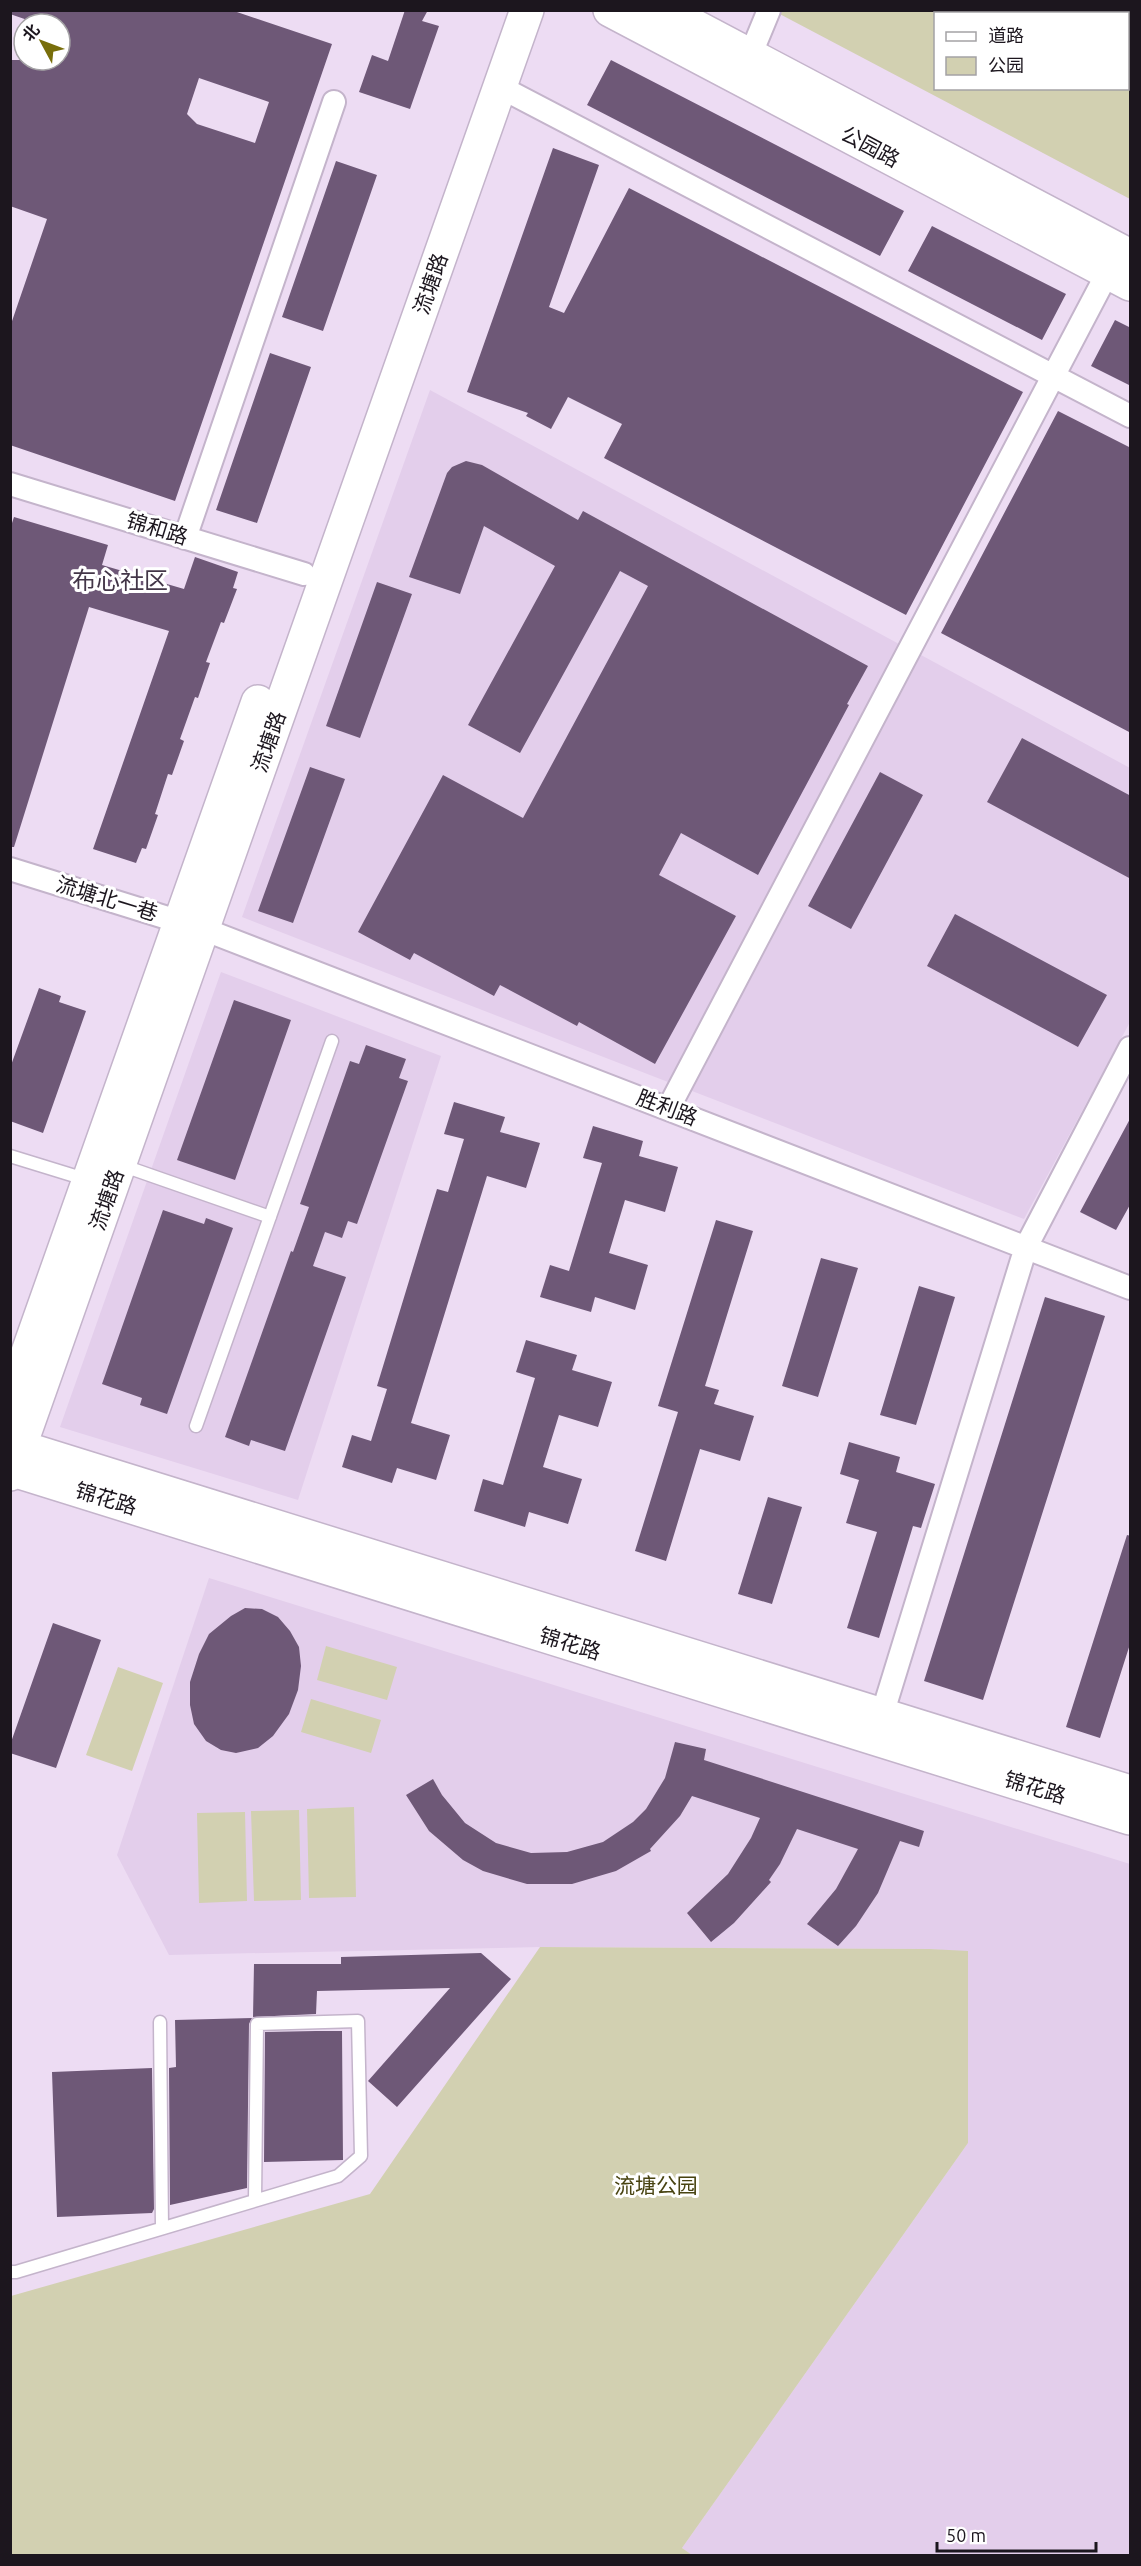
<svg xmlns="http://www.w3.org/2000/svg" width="1141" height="2566" font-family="Ubuntu,'Noto Sans SC',sans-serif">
	<rect width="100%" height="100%" fill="#eddcf3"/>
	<path fill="#e3ceeb" d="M430,390L899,644L668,1082L242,917Z
		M921,655L1130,768V1022L1024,1219L692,1091Z
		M221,972L441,1056L298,1500L60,1427Z
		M209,1578L1130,1864V2555L692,2556L682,2548L968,2143L967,1952L930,1949L540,1947L169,1955L117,1855Z"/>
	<path fill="#d2d0b1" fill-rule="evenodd" d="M774,11H1130V199ZM936,14H1128V88H936Z
		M326,1646L397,1667L387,1700L317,1680Z
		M118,1667L163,1683L132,1771L86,1755Z
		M311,1699L381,1720L371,1753L301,1732Z
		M354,1807L356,1897L309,1898L307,1809Z
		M299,1810L301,1900L254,1901L251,1811Z
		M245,1812L247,1901L199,1903L197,1813Z
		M540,1947L930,1949L968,1951V2143L682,2548L692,2555H11V2296L370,2194Z"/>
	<path fill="#6e5877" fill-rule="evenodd" d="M10,10L234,11L332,44L175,501L10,445V327L47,219L10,206V60H60V24H39L10,14ZM199,78L269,102L255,143L197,124L187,114Z
		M405,10H428L422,21L439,26L410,109L359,92L372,55L388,61Z
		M611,60L904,211L880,256L587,105Z
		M553,148L599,165L549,307L564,313L629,188L1023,392L906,615L604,458L622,424L568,397L551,429L526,416L528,413L467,392Z
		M336,161L377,175L323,331L282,317Z
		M932,226L1066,294L1042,340L908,271Z
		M1115,320L1131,328V386L1091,366Z
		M270,353L311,367L257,523L216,510Z
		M1058,411L1131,448V733L941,633Z
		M466,461L482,465L578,520L583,511L868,666L847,704L849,705L758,875L681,833L659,875L736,916L655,1064L579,1022L577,1026L500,985L494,996L414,953L410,960L358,932L443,775L523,818L648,586L620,571L520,753L468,725L555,566L484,526L460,594L409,577L447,473L452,467Z
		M14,517L108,545L102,565L184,589L195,557L238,572L233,588L237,589L224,623L221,622L206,662L210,663L198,698L195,697L180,739L184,741L172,775L168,774L155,814L158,815L146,849L142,848L136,863L93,849L169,631L89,607L14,847H10V529Z
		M377,582L412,594L360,738L326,726Z
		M1022,738L1131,796V879L987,802Z
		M310,767L345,779L293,923L258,911Z
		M880,772L923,795L851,929L808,906Z
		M955,914L1107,995L1078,1047L927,966Z
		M39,988L61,996L59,1002L86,1011L43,1133L10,1121V1068Z
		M234,1000L291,1020L235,1180L177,1160Z
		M366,1045L406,1059L399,1078L408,1081L357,1224L348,1221L342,1238L325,1232L313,1266L346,1277L285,1451L251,1440L249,1446L225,1437L291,1251L293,1252L309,1207L300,1204L350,1061L359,1064Z
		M454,1102L505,1117L500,1132L540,1143L526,1188L487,1176L411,1423L450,1435L436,1480L397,1468L392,1483L342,1467L352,1435L371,1441L387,1389L377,1386L437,1189L448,1192L464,1139L444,1134Z
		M1131,1117V1203L1116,1230L1080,1212Z
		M593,1126L643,1141L639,1156L678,1167L665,1212L625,1200L609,1253L648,1265L635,1310L595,1297L591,1312L540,1297L550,1265L569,1271L602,1163L583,1158Z
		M163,1210L204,1224L206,1218L233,1228L167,1414L140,1405L142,1398L102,1384Z
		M716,1220L753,1231L705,1386L719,1390L714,1404L754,1416L740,1461L700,1449L666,1561L635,1551L678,1412L658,1406Z
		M821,1258L858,1268L818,1397L782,1386Z
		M919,1286L955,1297L916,1425L880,1415Z
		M1045,1297L1105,1316L983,1700L924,1681Z
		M526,1340L577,1355L572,1370L612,1382L598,1427L559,1415L543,1467L582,1479L568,1524L529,1512L525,1527L474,1511L483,1479L503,1485L535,1378L516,1372Z
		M849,1442L900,1457L896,1472L935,1484L921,1528L913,1526L879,1638L847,1628L877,1532L846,1523L859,1480L840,1474Z
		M768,1497L802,1507L772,1604L738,1594Z
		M1127,1535L1131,1536V1641L1100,1738L1066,1727Z
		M245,1608L262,1609L278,1617L290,1631L299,1647L301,1666L298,1690L289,1714L273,1736L258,1748L236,1753L221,1750L206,1741L194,1724L190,1705V1682L199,1654L209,1634L231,1616Z
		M53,1623L101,1640L56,1768L10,1753V1745Z
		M675,1742L706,1749L704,1760L924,1831L919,1847L900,1841L878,1893L856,1926L838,1946L807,1924L836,1889L858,1849L797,1829L780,1864L769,1880L771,1882L734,1923L711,1942L687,1913L728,1874L751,1838L760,1818L692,1796L680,1816L650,1849L651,1851L616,1871L572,1884H527L483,1871L463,1860L429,1831L406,1795L433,1779L442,1795L465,1823L496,1843L531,1853L567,1852L603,1842L633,1822L646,1809L665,1778Z
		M481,1953L511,1979L397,2107L368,2081L450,1988L317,1991L316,2014L253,2017L254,1964H341V1957Z
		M252,2018L249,2024L247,2188L170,2205L169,2068L176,2067L175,2020Z
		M316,2031H342L343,2160L264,2162L265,2032Z
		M152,2068L154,2209L152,2213L57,2217L52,2072Z"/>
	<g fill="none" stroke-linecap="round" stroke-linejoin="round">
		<defs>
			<path id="lane" d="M10,1156L88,1180
				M121,1165L270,1217
				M196,1426L332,1041
				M160,2022L162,2228
				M10,2272H16L338,2176L361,2156L358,2021L257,2024L255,2200"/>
			<path id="street" d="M750,56L769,10
				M500,87L1130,416
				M10,484L304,574
				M185,538L334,102
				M10,869L203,929L1130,1288
				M668,1109L1108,272
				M882,1715L1026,1247L1130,1048"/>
			<path id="secondary" d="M610,10L1130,284
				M664,10L1130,256
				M10,1403L258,702
				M10,1444L1130,1792
				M10,1469L1130,1818
				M10,1474L527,10"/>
		</defs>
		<use href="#lane" stroke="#c4b4cb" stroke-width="15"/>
		<use href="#street" stroke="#c4b4cb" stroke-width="26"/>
		<use href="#secondary" stroke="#c4b4cb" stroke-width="36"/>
		<use href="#lane" stroke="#fff" stroke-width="12"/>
		<use href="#street" stroke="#fff" stroke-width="22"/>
		<use href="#secondary" stroke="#fff" stroke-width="33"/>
	</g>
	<g text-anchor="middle" stroke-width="6" stroke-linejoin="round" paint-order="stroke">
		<g font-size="21" fill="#1c161e" stroke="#fff">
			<text transform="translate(870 147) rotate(28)" y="7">公园路</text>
			<text transform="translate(431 284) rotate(-71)" y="7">流塘路</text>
			<text transform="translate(157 529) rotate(17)" y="7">锦和路</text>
			<text transform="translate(269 742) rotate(-71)" y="7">流塘路</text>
			<text transform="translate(107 899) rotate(17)" y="7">流塘北一巷</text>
			<text transform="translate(667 1108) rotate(21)" y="7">胜利路</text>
			<text transform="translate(107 1200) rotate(-71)" y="7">流塘路</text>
			<text transform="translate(106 1499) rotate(17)" y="7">锦花路</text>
			<text transform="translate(570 1644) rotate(17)" y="7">锦花路</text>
			<text transform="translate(1035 1788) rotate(17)" y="7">锦花路</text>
		</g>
		<g font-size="21" fill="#484311" stroke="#fff">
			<text x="656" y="2193">流塘公园</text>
		</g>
		<g font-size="24" fill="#433648" stroke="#fff">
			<text x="120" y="589">布心社区</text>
		</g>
	</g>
	<rect width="1141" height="2566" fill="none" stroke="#1c161e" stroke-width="24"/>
	<rect x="934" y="12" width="195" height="78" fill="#ffffff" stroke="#a4a2a5" stroke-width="1.5"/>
	<rect x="946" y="32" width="30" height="9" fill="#ffffff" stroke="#a4a2a5" stroke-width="1.5"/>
	<text x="988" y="42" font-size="18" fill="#1c161e">道路</text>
	<rect x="946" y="57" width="30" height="18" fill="#d2d0b1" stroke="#a4a2a5" stroke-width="1.5"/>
	<text x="988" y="72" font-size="18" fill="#1c161e">公园</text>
	<g transform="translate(42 42) rotate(311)"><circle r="28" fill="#ffffff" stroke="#a4a2a5" stroke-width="1.5"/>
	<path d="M0-4.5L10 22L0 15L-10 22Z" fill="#786e0b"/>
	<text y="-9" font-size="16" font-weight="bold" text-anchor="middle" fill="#1c161e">北</text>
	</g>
	<path d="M937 2542v9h159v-9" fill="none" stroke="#1c161e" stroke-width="3"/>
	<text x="946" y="2542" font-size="18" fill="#1c161e" stroke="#ffffff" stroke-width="4.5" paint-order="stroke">50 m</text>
</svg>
